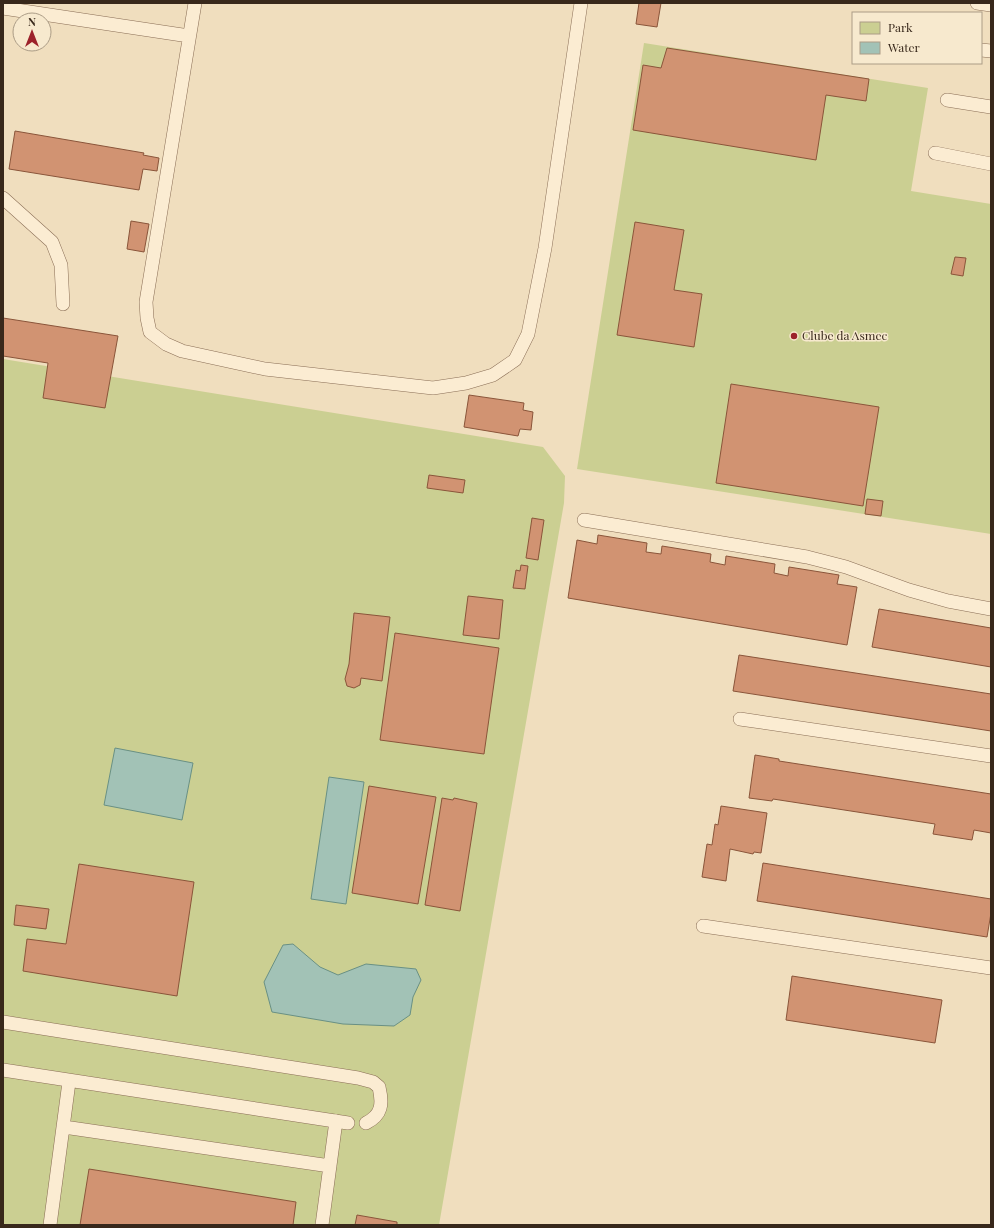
<svg xmlns="http://www.w3.org/2000/svg" width="994" height="1228" font-family="'Playfair Display',serif">
	<rect width="100%" height="100%" fill="#f0debe"/>
	<path fill="#cbcf92" d="M644,43L928,88L911,191L991,204V534L577,469Z
		M3,359L543,447L565,476L564,503L439,1225H3Z"/>
	<path fill="#a2c2b6" stroke="#699084" d="M115,748L193,763L182,820L104,805Z
		M329,777L364,782L346,904L311,899Z
		M293,944L320,967L338,975L366,964L416,969L421,980L413,997L410,1015L394,1026L343,1024L272,1012L264,982L283,945Z"/>
	<path fill="#d19372" stroke="#8a553a" d="M639,3H661L657,27L636,24Z
		M667,48L869,79L866,101L826,95L816,160L633,130L643,65L661,68Z
		M15,131L144,153L143,155L159,158L157,171L143,169L139,190L9,169Z
		M131,221L149,224L144,252L127,249Z
		M635,222L684,230L674,290L702,294L694,347L617,335Z
		M955,257L966,258L963,276L951,274Z
		M3,318L118,336L105,408L43,398L48,363L3,356Z
		M731,384L879,407L863,506L716,483Z
		M469,395L524,403L523,410L533,412L531,430L520,429L518,436L464,427Z
		M429,475L465,480L463,493L427,488Z
		M867,499L883,501L881,516L865,514Z
		M532,518L544,520L538,560L526,558Z
		M598,535L647,543L646,552L661,554L662,546L711,554L710,562L725,565L726,556L775,564L774,573L788,576L789,567L839,575L837,584L857,587L847,645L568,598L577,540L597,544Z
		M521,565L528,566L525,589L513,588L516,570L520,571Z
		M468,596L503,600L499,639L463,635Z
		M879,609L991,628V667L872,647Z
		M354,613L390,617L382,681L361,678L360,685L354,688L347,686L345,679L349,664Z
		M395,633L499,648L484,754L380,740Z
		M739,655L991,694V731L733,691Z
		M755,755L779,759V761L991,794V833L974,830L972,840L933,834L935,824L773,799L772,801L749,798Z
		M369,786L436,797L418,904L352,893Z
		M442,798L453,800L454,798L477,803L460,911L425,905Z
		M721,806L767,813L761,853L754,852L753,854L730,849L726,881L702,877L707,844L712,845L715,824L718,825Z
		M763,863L991,899V913L987,937L757,901Z
		M79,864L194,882L177,996L23,971L27,939L66,944Z
		M16,905L49,909L46,929L14,925Z
		M792,976L942,1000L935,1043L786,1020Z
		M89,1169L296,1202L293,1225H80Z
		M357,1215L397,1222V1225H355Z"/>
	<g fill="none" stroke-linecap="round" stroke-linejoin="round">
		<defs>
			<path id="service" d="M195,3L146,302L147,318L150,332L166,344L182,351L265,369L433,388L466,383L493,375L515,360L528,334L545,248L581,3
				M977,3L991,5
				M3,8L189,36
				M981,50L991,51
				M947,100L991,107
				M935,153L991,164
				M3,198L52,242L61,265L63,304
				M584,520L807,557L846,567L909,590L948,601L991,609
				M740,719L991,756
				M703,926L991,968
				M3,1022L358,1078L373,1082L379,1087C383,1104 382,1115 366,1123
				M3,1070L348,1123
				M64,1127L330,1166
				M50,1225L69,1082
				M322,1225L336,1121"/>
		</defs>
		<use href="#service" stroke="#8a6e56" stroke-width="14"/>
		<use href="#service" stroke="#fbecd2" stroke-width="13"/>
	</g>
	<circle fill="#9c222b" stroke="#f7e9ce" stroke-width="1.5" cx="794" cy="336" r="4"/>
	<g text-anchor="middle" stroke-width="3" stroke-linejoin="round" paint-order="stroke">
		<g font-size="12" fill="#38281b" stroke="#f7e9ce" text-anchor="start">
			<text x="802" y="340">Clube da Asmec</text>
		</g>
	</g>
	<rect width="994" height="1228" fill="none" stroke="#38281b" stroke-width="8"/>
	<rect x="852" y="12" width="130" height="52" fill="#f7e9ce" stroke="#ab9c86"/>
	<rect x="860" y="22" width="20" height="12" fill="#cbcf92" stroke="#ab9c86"/>
	<text x="888" y="32" font-size="12" fill="#38281b">Park</text>
	<rect x="860" y="42" width="20" height="12" fill="#a2c2b6" stroke="#ab9c86"/>
	<text x="888" y="52" font-size="12" fill="#38281b">Water</text>
	<g transform="translate(32 32)"><circle r="19" fill="#f7e9ce" stroke="#ab9c86"/>
	<path d="M0-3L7 15L0 10L-7 15Z" fill="#9c222b"/>
	<text y="-6" font-size="11" font-weight="bold" text-anchor="middle" fill="#38281b">N</text>
	</g>
</svg>
